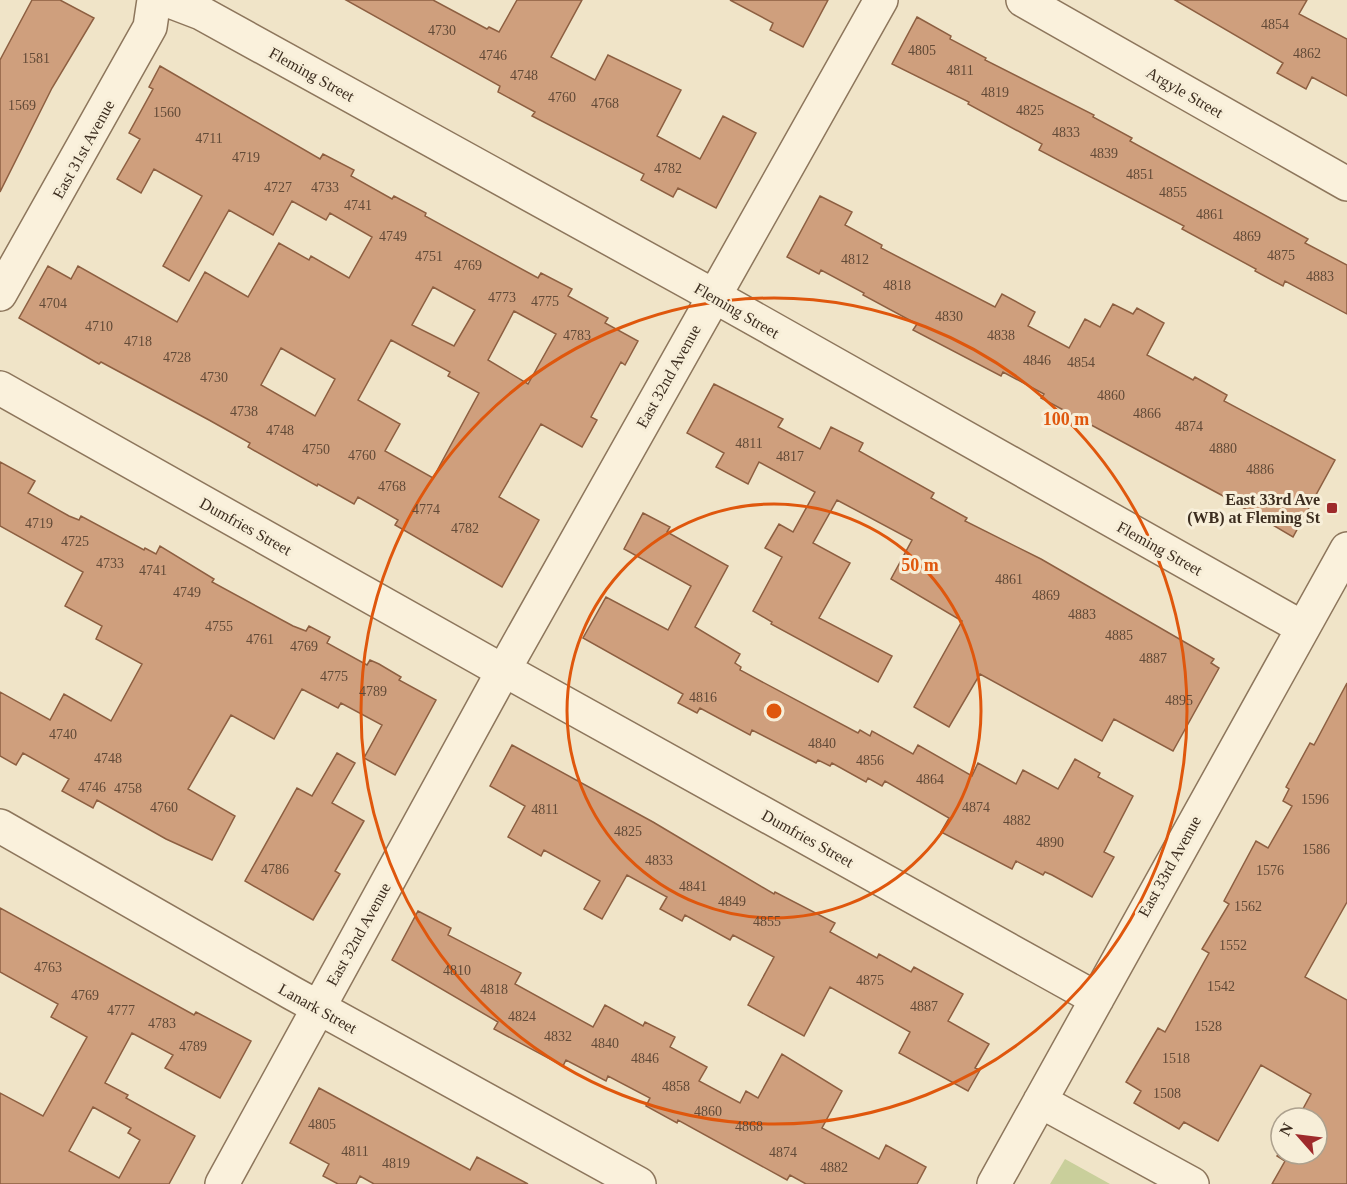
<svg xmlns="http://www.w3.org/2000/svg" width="1347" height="1184" font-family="'Times New Roman',serif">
	<rect width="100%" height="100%" fill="#f0e4c8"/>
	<path fill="#c9cf9b" d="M1065,1159L1110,1184H1050Z"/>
	<path fill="#cf9f7d" stroke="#8d5f41" stroke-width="1.5" fill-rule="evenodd" d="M32,0H60L94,18L52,88L0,192V60Z
		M346,0H433L487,29L489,27L499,32L517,0H582L551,57L595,80L608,55L681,90L657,136L700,159L723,116L756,133L716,208L678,188L673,197L641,180L644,174L532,116L535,112L498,92L500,86Z
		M730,0H828L803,47L770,30L773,23Z
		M1175,0H1307L1299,14L1347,39V96L1312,77L1306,89L1277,73L1283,63Z
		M917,17L951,36L950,39L986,58L985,60L1094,115L1093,117L1132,138L1130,141L1308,239L1305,243L1347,265V314L1285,281L1283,286L1255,271L1256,269L1182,229L1184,226L1039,150L1042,144L968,104L969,102L892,64Z
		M160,66L320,159L323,154L354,170L351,176L392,199L394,196L426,213L425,216L538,278L541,273L572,289L568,296L608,318L605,323L638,341L625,365L621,362L591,417L597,420L582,447L541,424L499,497L539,520L502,587L395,525L398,520L358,497L354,504L318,484L317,486L248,447L250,443L209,420L101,362L99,364L19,318L48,266L71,279L78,266L177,322L205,272L248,297L279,243L309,260L311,256L349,278L372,237L330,213L326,220L292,201L273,235L229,210L189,281L163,266L202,196L154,169L141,193L117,179L140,139L129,133L153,89L149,87ZM433,287L475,310L454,346L412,325ZM514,311L556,334L528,384L488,360ZM391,340L450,372L448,376L479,393L433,478L385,451L400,424L358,400ZM281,348L335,379L315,416L261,385Z
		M820,196L852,212L845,225L882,245L881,248L995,307L1002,294L1035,312L1028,326L1069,348L1085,319L1100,327L1113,304L1133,314L1137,308L1164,323L1147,355L1193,380L1195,377L1227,395L1224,401L1335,460L1293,537L1225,497L1041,398L1044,394L1003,372L1001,376L913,330L917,324L863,295L864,293L821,270L819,274L787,257Z
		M714,384L783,419L778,427L820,449L831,427L863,443L859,451L934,493L931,498L967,518L965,521L1041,559L1214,659L1211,663L1219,668L1173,751L1114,719L1102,741L980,674L949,727L914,707L962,621L891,579L912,540L837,500L813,543L850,563L819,618L892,656L878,682L771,624L772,622L753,611L782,557L765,548L779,524L793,532L815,492L759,462L748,484L716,467L724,453L687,433Z
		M0,462L35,481L28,493L69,516L79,520L81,516L144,550L145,548L156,554L160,546L214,579L212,582L293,626L306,631L309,626L330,637L327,643L367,665L370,660L379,664L401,677L399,680L436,700L395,775L364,758L382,725L341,703L338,708L302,689L274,739L231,715L188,789L235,816L212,860L166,839L97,800L93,808L62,791L69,779L23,753L16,765L0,756V692L50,720L64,694L111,721L142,664L96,639L102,626L65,606L83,572L0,526Z
		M643,513L670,527L667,532L728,566L695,627L740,654L735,663L741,667L740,670L858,733L860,730L870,736L872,731L913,754L918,745L972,776L978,763L1016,784L1023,770L1058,789L1075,759L1100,773L1098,777L1133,796L1104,852L1114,857L1092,897L1052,875L1045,872L1043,875L1016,861L1012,869L941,832L949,818L885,781L882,786L868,778L866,782L832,763L830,766L818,760L816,763L752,730L750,735L700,708L697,713L678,703L683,694L583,638L606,597L668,630L691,586L624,549Z
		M1347,683V902L1305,977L1347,1000V1184H1272L1285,1161L1277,1156L1281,1149V1154H1317V1118H1298L1311,1094L1261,1065L1218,1141L1184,1122L1179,1129L1134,1103L1141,1091L1126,1082L1158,1028L1165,1032L1209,953L1202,949L1229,904L1224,901L1256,841L1268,848L1292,806L1283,801L1289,789L1286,787L1310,743L1314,745Z
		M512,745L653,822L774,894L775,892L835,923L830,932L877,958L879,954L911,972L914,967L963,994L948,1021L989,1044L975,1068L980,1070L968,1091L899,1053L910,1032L830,987L804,1036L748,1005L774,957L733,935L730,940L685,915L682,921L660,909L667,897L627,875L602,919L584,909L600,881L544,850L541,856L508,837L525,806L490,786Z
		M337,753L355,763L332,803L364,821L335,871L340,874L313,920L245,881L297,788L312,796Z
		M0,908L194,1015L196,1012L251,1041L220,1098L165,1068L173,1055L132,1033L105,1083L128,1095L126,1098L195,1136L169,1184H0V1093L43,1116L87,1037L51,1017L58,1004L0,972ZM93,1107L131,1128L128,1133L140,1140L119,1178L69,1151Z
		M418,911L451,928L448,935L521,973L515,984L593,1027L605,1005L643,1026L645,1022L675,1037L670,1047L707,1067L699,1081L740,1103L746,1091L758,1098L782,1054L842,1091L822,1128L879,1159L886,1145L926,1167L917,1184H806L790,1175L787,1180L678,1120L677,1123L646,1106L650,1098L608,1076L606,1081L566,1060L563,1066L494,1029L498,1022L392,960Z
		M319,1088L470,1170L477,1157L528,1184H374L360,1176L356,1184H338L323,1176L329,1164L290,1143Z"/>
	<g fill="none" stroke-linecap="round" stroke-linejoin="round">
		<defs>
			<path id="minor" d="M167,0L201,13L714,296L1303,628
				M1023,0L1347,184
				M0,294L150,27L154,0
				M0,388L492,665
				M510,659L881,0
				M519,678L1097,999
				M0,826L292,993L639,1184
				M1040,1101L1192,1184
				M222,1184L496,684
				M994,1184L1347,549"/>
		</defs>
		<use href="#minor" stroke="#8d765c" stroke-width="36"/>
		<use href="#minor" stroke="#faf1dc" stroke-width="33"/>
	</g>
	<g fill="none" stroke="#df570d" stroke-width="3">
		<circle cx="774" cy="711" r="207"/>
		<circle cx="774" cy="711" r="413"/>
	</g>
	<rect fill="#9e2a2b" stroke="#f7eed8" stroke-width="2" x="1326" y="502" width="12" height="12" rx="3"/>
	<g text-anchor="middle" stroke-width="6" stroke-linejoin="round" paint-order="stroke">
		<g font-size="14" fill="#624a37">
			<text x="1275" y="29">4854</text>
			<text x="442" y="35">4730</text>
			<text x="922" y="55">4805</text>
			<text x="1307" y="58">4862</text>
			<text x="493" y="60">4746</text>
			<text x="36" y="63">1581</text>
			<text x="960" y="75">4811</text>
			<text x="524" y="80">4748</text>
			<text x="995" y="97">4819</text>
			<text x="562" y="102">4760</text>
			<text x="605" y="108">4768</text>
			<text x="22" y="110">1569</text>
			<text x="1030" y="115">4825</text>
			<text x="167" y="117">1560</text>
			<text x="1066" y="137">4833</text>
			<text x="209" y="143">4711</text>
			<text x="1104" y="158">4839</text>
			<text x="246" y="162">4719</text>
			<text x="668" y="173">4782</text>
			<text x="1140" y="179">4851</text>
			<text x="278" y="192">4727</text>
			<text x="325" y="192">4733</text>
			<text x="1173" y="197">4855</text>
			<text x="358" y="210">4741</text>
			<text x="1210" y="219">4861</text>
			<text x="393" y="241">4749</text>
			<text x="1247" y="241">4869</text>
			<text x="1281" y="260">4875</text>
			<text x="429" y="261">4751</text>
			<text x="855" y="264">4812</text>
			<text x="468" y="270">4769</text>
			<text x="1320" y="281">4883</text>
			<text x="897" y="290">4818</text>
			<text x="502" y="302">4773</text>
			<text x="545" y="306">4775</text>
			<text x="53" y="308">4704</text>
			<text x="949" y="321">4830</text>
			<text x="99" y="331">4710</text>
			<text x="577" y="340">4783</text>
			<text x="1001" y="340">4838</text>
			<text x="138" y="346">4718</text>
			<text x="177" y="362">4728</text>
			<text x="1037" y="365">4846</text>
			<text x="1081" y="367">4854</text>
			<text x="214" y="382">4730</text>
			<text x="1111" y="400">4860</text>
			<text x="244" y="416">4738</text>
			<text x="1147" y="418">4866</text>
			<text x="1189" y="431">4874</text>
			<text x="280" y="435">4748</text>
			<text x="749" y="448">4811</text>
			<text x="1223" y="453">4880</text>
			<text x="316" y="454">4750</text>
			<text x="362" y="460">4760</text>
			<text x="790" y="461">4817</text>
			<text x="1260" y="474">4886</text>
			<text x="392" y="491">4768</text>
			<text x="426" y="514">4774</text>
			<text x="39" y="528">4719</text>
			<text x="465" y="533">4782</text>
			<text x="75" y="546">4725</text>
			<text x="110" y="568">4733</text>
			<text x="153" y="575">4741</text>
			<text x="1009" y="584">4861</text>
			<text x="187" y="597">4749</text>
			<text x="1046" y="600">4869</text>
			<text x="1082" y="619">4883</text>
			<text x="219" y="631">4755</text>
			<text x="1119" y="640">4885</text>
			<text x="260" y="644">4761</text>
			<text x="304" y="651">4769</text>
			<text x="1153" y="663">4887</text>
			<text x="334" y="681">4775</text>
			<text x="373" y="696">4789</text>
			<text x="703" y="702">4816</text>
			<text x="1179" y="705">4895</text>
			<text x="63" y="739">4740</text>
			<text x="822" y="748">4840</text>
			<text x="108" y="763">4748</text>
			<text x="870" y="765">4856</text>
			<text x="930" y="784">4864</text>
			<text x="92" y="792">4746</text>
			<text x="128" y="793">4758</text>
			<text x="1315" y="804">1596</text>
			<text x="164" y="812">4760</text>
			<text x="976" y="812">4874</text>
			<text x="545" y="814">4811</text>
			<text x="1017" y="825">4882</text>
			<text x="628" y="836">4825</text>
			<text x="1050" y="847">4890</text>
			<text x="1316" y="854">1586</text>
			<text x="659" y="865">4833</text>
			<text x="275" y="874">4786</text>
			<text x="1270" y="875">1576</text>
			<text x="693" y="891">4841</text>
			<text x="732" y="906">4849</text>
			<text x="1248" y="911">1562</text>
			<text x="767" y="926">4855</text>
			<text x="1233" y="950">1552</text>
			<text x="48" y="972">4763</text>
			<text x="457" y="975">4810</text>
			<text x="870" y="985">4875</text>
			<text x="1221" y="991">1542</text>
			<text x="494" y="994">4818</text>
			<text x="85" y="1000">4769</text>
			<text x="924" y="1011">4887</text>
			<text x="121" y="1015">4777</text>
			<text x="522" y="1021">4824</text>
			<text x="162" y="1028">4783</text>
			<text x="1208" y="1031">1528</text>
			<text x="558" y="1041">4832</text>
			<text x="605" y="1048">4840</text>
			<text x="193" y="1051">4789</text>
			<text x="645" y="1063">4846</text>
			<text x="1176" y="1063">1518</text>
			<text x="676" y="1091">4858</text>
			<text x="1167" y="1098">1508</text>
			<text x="708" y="1116">4860</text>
			<text x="322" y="1129">4805</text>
			<text x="749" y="1131">4868</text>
			<text x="355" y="1156">4811</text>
			<text x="783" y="1157">4874</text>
			<text x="396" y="1168">4819</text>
			<text x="834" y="1172">4882</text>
		</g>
		<g font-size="16" fill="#3d2e20" stroke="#f7eed8">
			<text transform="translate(312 74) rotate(29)" y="6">Fleming Street</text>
			<text transform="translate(1185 92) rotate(30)" y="6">Argyle Street</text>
			<text transform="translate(83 149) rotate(-61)" y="6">East 31st Avenue</text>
			<text transform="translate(737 310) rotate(30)" y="6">Fleming Street</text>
			<text transform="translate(668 376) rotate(-61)" y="6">East 32nd Avenue</text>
			<text transform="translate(246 526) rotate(29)" y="6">Dumfries Street</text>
			<text transform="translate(1160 548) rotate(29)" y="6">Fleming Street</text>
			<text transform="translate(808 838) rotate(29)" y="6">Dumfries Street</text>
			<text transform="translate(1169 866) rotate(-61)" y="6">East 33rd Avenue</text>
			<text transform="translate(358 934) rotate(-61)" y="6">East 32nd Avenue</text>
			<text transform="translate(318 1008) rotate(29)" y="6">Lanark Street</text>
		</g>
		<g font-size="16" font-weight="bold" fill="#3d2e20" stroke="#f7eed8" text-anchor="end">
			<text x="1320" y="505">East 33rd Ave<tspan x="1320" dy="18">(WB) at Fleming St</tspan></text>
		</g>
	</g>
	<circle cx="774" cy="711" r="9" fill="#df570d" stroke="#f7eed8" stroke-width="3"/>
	<g font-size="18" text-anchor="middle" font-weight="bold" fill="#df570d" stroke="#f7eed8" stroke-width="6" stroke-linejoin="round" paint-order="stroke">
		<text x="1066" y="425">100 m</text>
		<text x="920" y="571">50 m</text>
	</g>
	<g transform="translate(1299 1136) rotate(298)"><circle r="28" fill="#f7eed8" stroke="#ada18e" stroke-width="1.5"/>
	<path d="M0-4.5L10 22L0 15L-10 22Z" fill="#9e2a2b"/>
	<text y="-9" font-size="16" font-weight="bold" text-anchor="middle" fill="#3d2e20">N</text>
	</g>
</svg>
